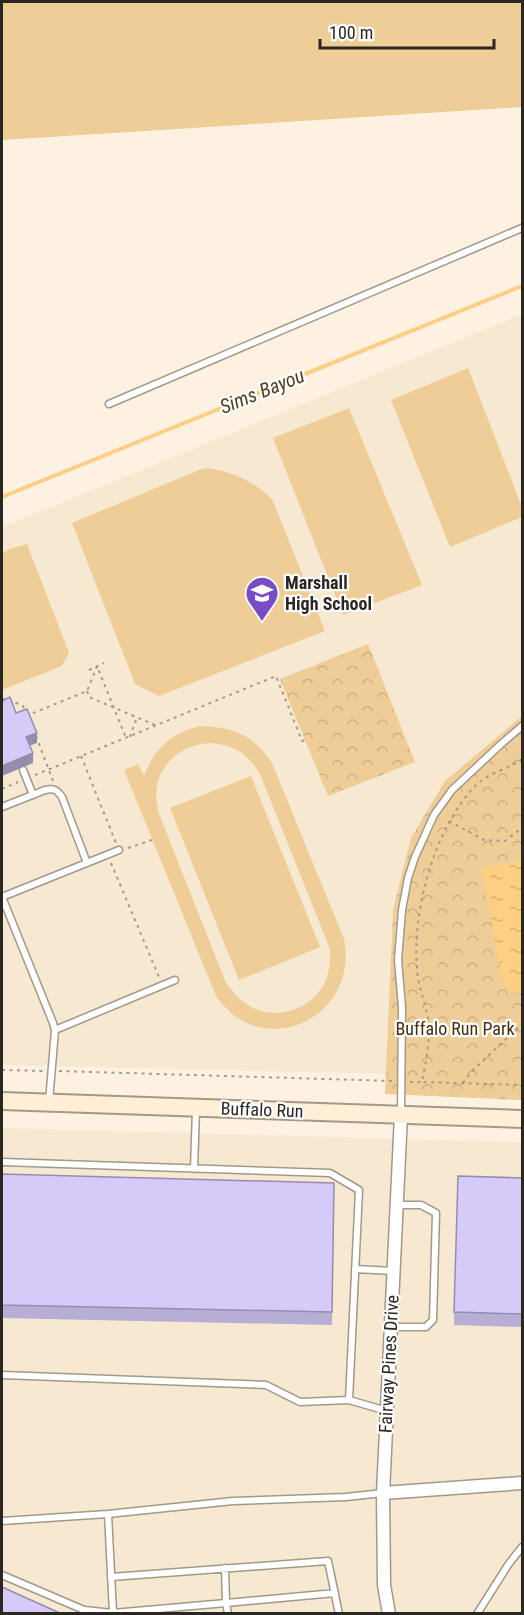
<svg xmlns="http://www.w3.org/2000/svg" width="524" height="1615" font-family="'Roboto Condensed',sans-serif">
	<defs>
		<pattern id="park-crowns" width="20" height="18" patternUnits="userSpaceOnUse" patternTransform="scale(1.5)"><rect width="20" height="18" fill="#efcd96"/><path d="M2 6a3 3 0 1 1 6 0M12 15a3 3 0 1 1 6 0" fill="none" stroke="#cdb081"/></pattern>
		<pattern id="water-ripples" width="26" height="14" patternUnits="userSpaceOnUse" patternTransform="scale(1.5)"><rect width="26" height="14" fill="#fccf84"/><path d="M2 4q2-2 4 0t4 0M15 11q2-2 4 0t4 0" fill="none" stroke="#d8b272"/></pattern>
	</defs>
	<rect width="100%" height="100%" fill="#fdf2e2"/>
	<path fill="#f7e8d1" d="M522,314V716L445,781L393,910L386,1074L2,1065V527Z
		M2,1128L522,1142V1613H2Z"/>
	<path fill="#efcd96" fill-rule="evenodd" d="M2,2H522V107L2,140Z
		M468,368L522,507V517L450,547L391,400Z
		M349,408L422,585L343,615L273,438Z
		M207,468C231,471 257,482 273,501L325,631L159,696L135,684L72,523L199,470Z
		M27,544L69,653L62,666L2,690V553L10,549Z
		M200,726C233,727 254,735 272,763L344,939C360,1019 261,1063 216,996L124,770L138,764L144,776C153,750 173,732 200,726ZM209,743C235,745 247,753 260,774L330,949C331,963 329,977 321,989C308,1009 280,1018 258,1010C244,1005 235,995 226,983L158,811C157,803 155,794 157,786C162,760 184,745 209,743Z
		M251,776L320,947L239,980L170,808Z"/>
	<path fill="url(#park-crowns)" d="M368,644L415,762L328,796L280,679Z
		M522,716V1100L385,1094L393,910L411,838L445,781Z"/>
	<path fill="url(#water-ripples)" d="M522,857V996L503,985L481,868L515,862Z"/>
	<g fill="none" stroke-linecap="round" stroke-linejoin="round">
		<path stroke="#fccf84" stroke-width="4" d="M2,497L522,286"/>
		<defs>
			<path id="lane" d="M109,404L522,228
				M23,770L33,795
				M2,807L45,790C54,788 57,790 62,797L87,863
				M2,897L53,1023L55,1030L49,1102
				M2,897L119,850
				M55,1030L175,980
				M401,1114L402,1007L398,960L402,910L408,878L415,857L434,815L452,790L500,745L522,726
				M2,1162L330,1173L359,1190L349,1400L300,1402L266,1385L2,1375
				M194,1169L196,1109
				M355,1269L393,1271
				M391,1327H426L433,1320L436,1213L421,1205H397
				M349,1400L387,1411
				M2,1521L108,1514L233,1501L346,1497L383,1493
				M225,1568L226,1603L335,1593
				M2,1575L84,1610L113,1613L108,1514
				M111,1577L328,1561L339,1614
				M113,1613L226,1603L228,1614
				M477,1614L508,1565L522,1547"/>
			<path id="street" d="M383,1493L522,1483
				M389,1614L384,1585L383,1493L401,1115"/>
			<path id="secondary" d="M2,1101L522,1119"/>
		</defs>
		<use href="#lane" stroke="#a29989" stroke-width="9"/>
		<use href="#street" stroke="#a29989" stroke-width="15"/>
		<use href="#secondary" stroke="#a29989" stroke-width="20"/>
		<path stroke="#a49c90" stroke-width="2" stroke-dasharray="3 4.5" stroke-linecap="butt" d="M89,670L104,663
			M87,691L89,697L155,725
			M2,700L6,698L23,706L25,712
			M26,716L87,691L97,666L126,738
			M36,736L53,781
			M130,737L137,717
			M81,756L116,843
			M522,759C508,769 488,773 475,786C434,829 412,911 417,969C418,986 425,1002 428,1018C431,1040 426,1061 422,1082L522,1085
			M35,775L276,676L302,741L305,740
			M2,789L18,782
			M449,821L484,840L505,841L522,828
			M128,848L152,840
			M111,863L159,977
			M2,1070L44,1071
			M59,1071L392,1081
			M410,1082H422
			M463,1083L471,1072L522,1024"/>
		<use href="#lane" stroke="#fff" stroke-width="6"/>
		<use href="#street" stroke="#fff" stroke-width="12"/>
		<use href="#secondary" stroke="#feefd6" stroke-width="16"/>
	</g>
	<path fill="#b7aed5" d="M2,1174L334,1183L332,1325L2,1318Z
		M522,1178V1327L454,1325V1312Z"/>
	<path fill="#958dae" d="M37,733V743L26,747V737Z
		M33,753V763L2,776V766Z"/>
	<path fill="#d5caf8" stroke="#958dae" stroke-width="1.5" d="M10,697L16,713L27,709L37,733L26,737L33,753L2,766V701Z
		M2,1174L334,1183L332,1312L2,1305Z
		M458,1176L522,1178V1314L454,1312Z
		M2,1587L62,1614H2Z"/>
	<defs>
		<symbol id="school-pin" viewBox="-11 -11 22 30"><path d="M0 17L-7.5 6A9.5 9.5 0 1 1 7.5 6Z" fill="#784cc5" stroke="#fff"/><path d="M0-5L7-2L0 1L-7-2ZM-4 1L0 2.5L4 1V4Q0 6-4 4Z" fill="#fff"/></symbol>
	</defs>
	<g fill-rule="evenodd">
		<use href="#school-pin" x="243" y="574" width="38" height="52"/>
	</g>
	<g text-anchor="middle" stroke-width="4.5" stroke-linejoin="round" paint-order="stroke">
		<g font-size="18" font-weight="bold" fill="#2a2720" stroke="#fff" text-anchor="start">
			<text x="285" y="589">Marshall<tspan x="285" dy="21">High School</tspan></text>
		</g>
		<g font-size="18" fill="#412f0d" stroke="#fff">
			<text x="455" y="1035">Buffalo Run Park</text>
		</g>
		<g font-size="18" fill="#2a2720" stroke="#fff">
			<text transform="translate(262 1110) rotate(2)" y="6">Buffalo Run</text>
			<text transform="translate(389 1364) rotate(-87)" y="6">Fairway Pines Drive</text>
		</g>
		<g font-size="20" font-style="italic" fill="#53401f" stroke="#fff">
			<text transform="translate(262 391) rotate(-22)" y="7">Sims Bayou</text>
		</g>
	</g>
	<rect width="524" height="1615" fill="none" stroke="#2a2720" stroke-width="6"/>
	<path d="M320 39v9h174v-9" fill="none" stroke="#2a2720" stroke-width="3"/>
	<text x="329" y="39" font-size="18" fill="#2a2720" stroke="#ffffff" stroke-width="4.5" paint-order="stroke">100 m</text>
</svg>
